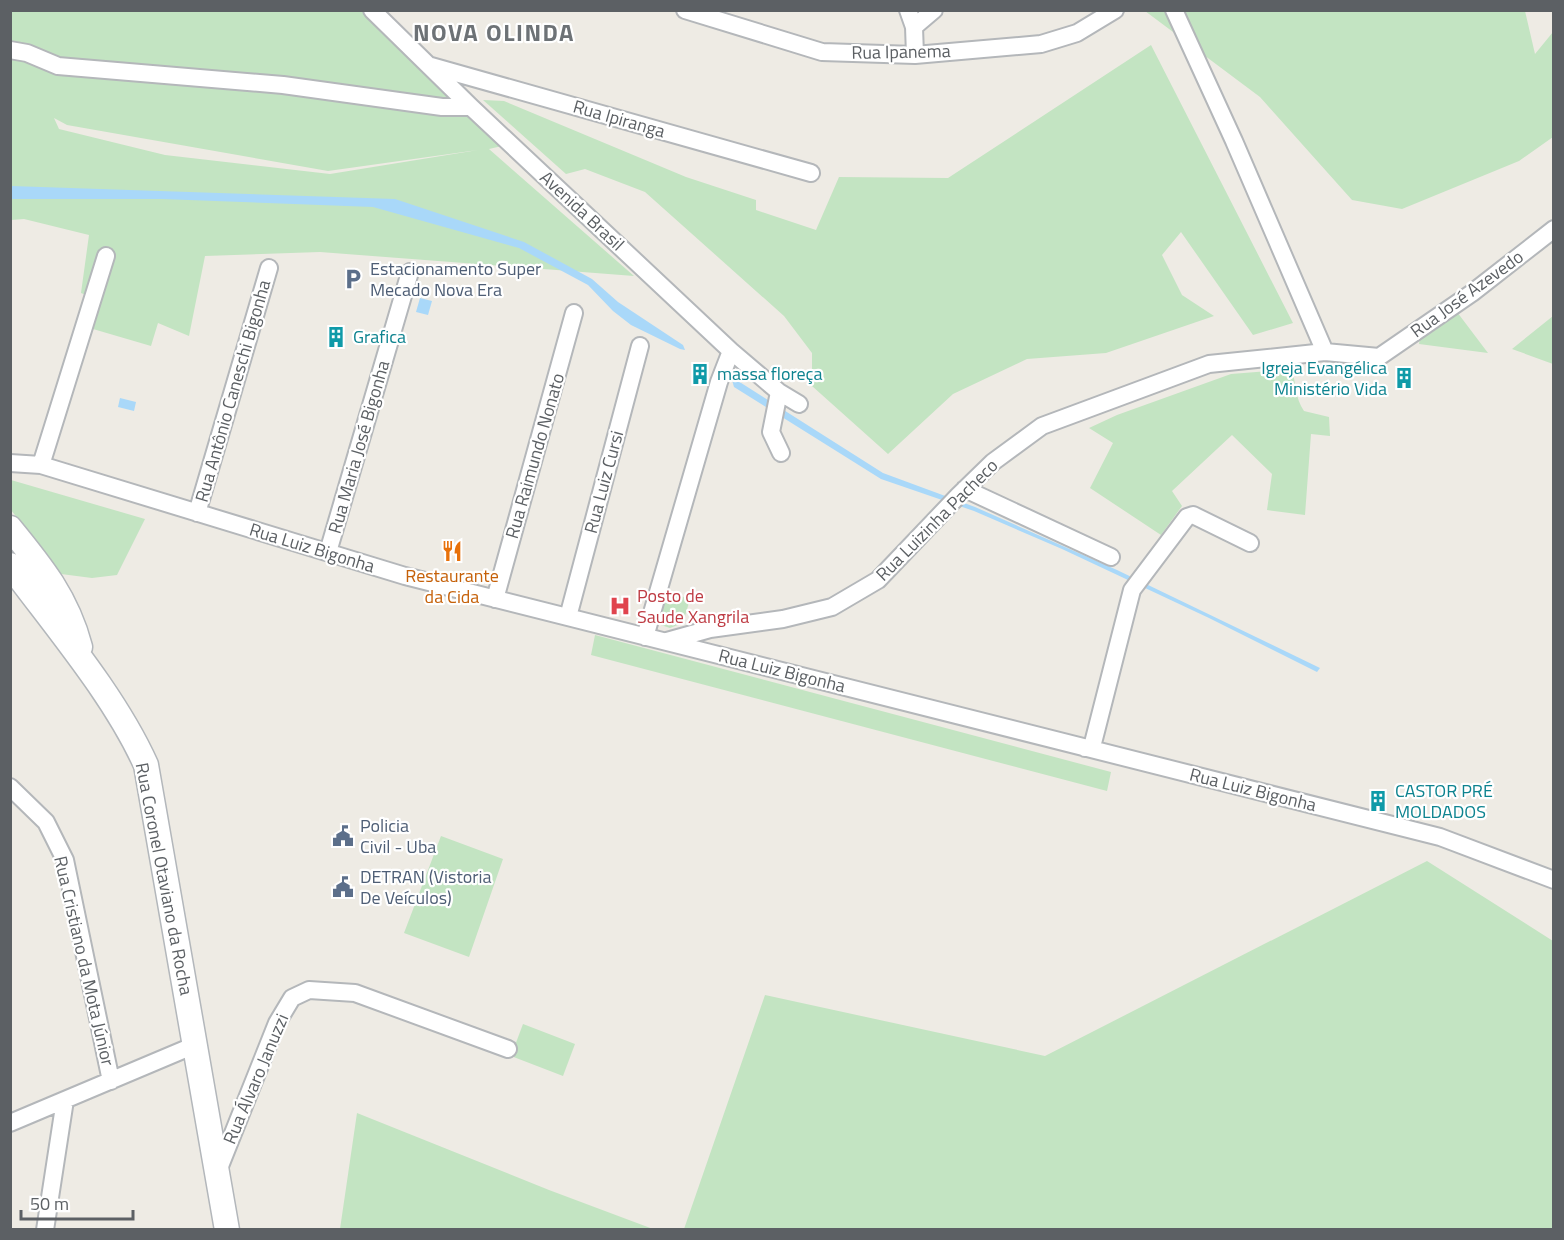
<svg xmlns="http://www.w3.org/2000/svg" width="1564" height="1240" font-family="'Titillium Web',sans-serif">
	<rect width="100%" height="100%" fill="#eeebe4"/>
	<path fill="#c3e4c2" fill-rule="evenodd" d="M13,11H364L502,146L489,149L634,276L320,252L205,256L189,336L158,323L151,346L93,329L101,301L81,293L89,235L24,219L11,220L10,14ZM54,118L67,125L328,171L478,150L330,174L165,155L59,129Z
		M1145,11H1525L1535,54L1553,32V137L1519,161L1402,209L1352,200L1260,97Z
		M1151,45L1293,323L1253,335L1181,232L1162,255L1182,295L1214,316L1106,353L1027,359L953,394L888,454L812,386V353L784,316L645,192L585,169L566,174L483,100L504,101L686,177L756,200V210L816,230L839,177L948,178Z
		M1454,308L1488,353L1419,344L1421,330Z
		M1553,316V364L1512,349Z
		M1292,369C1296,384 1295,398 1304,411L1329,417L1330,436L1311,434L1305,515L1267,510L1272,474L1232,435L1172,491L1182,506L1161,535L1090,488L1113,443L1089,428L1117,415L1231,374Z
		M11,480L145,519L117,575L92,578L61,574L11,510Z
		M662,590L690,599L683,623L670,628L652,622Z
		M595,635L1111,772L1107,791L591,655Z
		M441,836L503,859L469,957L404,933Z
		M1427,861L1553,941V1229H684L765,995L1045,1056Z
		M523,1024L575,1044L563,1076L511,1056Z
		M357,1113L549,1190L653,1229H340Z"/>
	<path fill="#a9d8f9" d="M11,186L395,199L524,242L592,279L618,302L683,345L685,350L680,349L631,325L613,311L588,285L519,248L373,207L162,199H11Z
		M420,298L432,301L428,315L416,312Z
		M732,380L738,381L883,473L975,507L1117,570L1320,668L1317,672L1209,618L1062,549L974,511L881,479L734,387Z
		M120,398L136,402L134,411L118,407Z"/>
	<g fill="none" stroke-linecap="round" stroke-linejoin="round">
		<defs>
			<path id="street" d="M372,10L471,107L731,351L779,392L799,404
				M685,10L822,52L915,55L1041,44L1077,33L1115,10
				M908,10L914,27L915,55
				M1174,10L1234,141L1325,352
				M914,27L934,10
				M10,50L27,53L58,66L283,85L442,107H471
				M431,66L811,173
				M779,392L771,432L781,453
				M10,463L41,465L405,576L1440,837L1554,880
				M41,465L106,256
				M965,489L1111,557
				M197,513L269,268
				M328,552L410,272
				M495,599L574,313
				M568,617L640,346
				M645,637L719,382L731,351
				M667,641L710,629L783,619L832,607L878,580L958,496L993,462L1042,426L1209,364L1325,352L1379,357L1472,293L1554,229
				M1085,748L1092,747L1132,590L1187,517L1193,515L1250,543
				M10,787L46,822L65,860L111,1081
				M10,1123L195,1045
				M218,1171L277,1023L292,998L309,990L355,993L508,1049
				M45,1230L65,1100"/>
			<path id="secondary" d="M10,528C42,567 67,598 80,647
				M10,565C56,627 115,696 146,765L227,1230"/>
		</defs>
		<use href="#street" stroke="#b4b7ba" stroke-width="20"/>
		<use href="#secondary" stroke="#b3b7bb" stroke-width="27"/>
		<use href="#street" stroke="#fff" stroke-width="16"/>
		<use href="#secondary" stroke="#fff" stroke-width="24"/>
	</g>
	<defs>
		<symbol id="parking-bare" viewBox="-9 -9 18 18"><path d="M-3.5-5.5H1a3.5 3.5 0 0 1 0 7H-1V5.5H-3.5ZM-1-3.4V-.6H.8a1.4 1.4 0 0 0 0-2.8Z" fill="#5c6f8a" stroke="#fff" stroke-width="2.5" paint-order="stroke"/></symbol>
		<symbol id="building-bare" viewBox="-9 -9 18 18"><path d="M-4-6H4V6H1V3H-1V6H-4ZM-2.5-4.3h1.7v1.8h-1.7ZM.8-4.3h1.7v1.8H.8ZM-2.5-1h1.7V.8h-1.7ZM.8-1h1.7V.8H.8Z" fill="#0f9aa8" stroke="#fff" stroke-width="2.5" paint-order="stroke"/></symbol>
		<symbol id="restaurant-bare" viewBox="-9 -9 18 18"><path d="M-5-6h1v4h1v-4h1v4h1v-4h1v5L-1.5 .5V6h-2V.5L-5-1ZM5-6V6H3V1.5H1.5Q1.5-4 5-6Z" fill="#e8710a" stroke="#fff" stroke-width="2.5" paint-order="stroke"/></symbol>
		<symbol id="hospital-bare" viewBox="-9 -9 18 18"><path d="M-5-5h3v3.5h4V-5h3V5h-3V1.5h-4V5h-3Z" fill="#e0444e" stroke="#fff" stroke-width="2.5" paint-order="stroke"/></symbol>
		<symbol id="civic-bare" viewBox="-9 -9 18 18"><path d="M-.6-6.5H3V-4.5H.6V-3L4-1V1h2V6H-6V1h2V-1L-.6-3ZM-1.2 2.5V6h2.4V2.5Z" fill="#5c6f8a" stroke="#fff" stroke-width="2.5" paint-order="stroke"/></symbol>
	</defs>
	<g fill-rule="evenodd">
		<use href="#parking-bare" x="338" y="264" width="30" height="30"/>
		<use href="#building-bare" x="321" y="322" width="30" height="30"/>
		<use href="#building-bare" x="685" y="359" width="30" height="30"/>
		<use href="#building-bare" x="1389" y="363" width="30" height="30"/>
		<use href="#restaurant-bare" x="437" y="536" width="30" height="30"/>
		<use href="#hospital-bare" x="605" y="591" width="30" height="30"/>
		<use href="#building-bare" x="1363" y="786" width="30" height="30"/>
		<use href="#civic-bare" x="328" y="821" width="30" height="30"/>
		<use href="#civic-bare" x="328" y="872" width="30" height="30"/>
	</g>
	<g text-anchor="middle" stroke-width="4.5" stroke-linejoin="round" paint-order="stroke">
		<g font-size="18" fill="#5c6064" stroke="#fff">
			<text transform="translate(901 52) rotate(-1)" y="6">Rua Ipanema</text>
			<text transform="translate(619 119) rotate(16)" y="6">Rua Ipiranga</text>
			<text transform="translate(582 211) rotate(43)" y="6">Avenida Brasil</text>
			<text transform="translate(1467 294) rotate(-36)" y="6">Rua José Azevedo</text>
			<text transform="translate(233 391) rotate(-74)" y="6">Rua Antônio Caneschi Bigonha</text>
			<text transform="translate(359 447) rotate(-74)" y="6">Rua Maria José Bigonha</text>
			<text transform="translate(535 456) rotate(-74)" y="6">Rua Raimundo Nonato</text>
			<text transform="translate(604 482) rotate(-75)" y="6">Rua Luiz Cursi</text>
			<text transform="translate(937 520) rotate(-45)" y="6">Rua Luizinha Pacheco</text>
			<text transform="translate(312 548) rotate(17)" y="6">Rua Luiz Bigonha</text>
			<text transform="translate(782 671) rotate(14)" y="6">Rua Luiz Bigonha</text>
			<text transform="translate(1253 790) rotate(14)" y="6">Rua Luiz Bigonha</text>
			<text transform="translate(164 879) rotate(79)" y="6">Rua Coronel Otaviano da Rocha</text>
			<text transform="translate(84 961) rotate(77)" y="6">Rua Cristiano da Mota Júnior</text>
			<text transform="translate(256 1079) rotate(-67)" y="6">Rua Álvaro Januzzi</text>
		</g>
		<g font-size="18" fill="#4e5e75" stroke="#fff" text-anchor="start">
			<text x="370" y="275">Estacionamento Super<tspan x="370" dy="21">Mecado Nova Era</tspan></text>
			<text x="360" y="832">Policia<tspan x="360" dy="21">Civil - Uba</tspan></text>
			<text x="360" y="883">DETRAN (Vistoria<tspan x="360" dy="21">De Veículos)</tspan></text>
		</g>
		<g font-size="18" fill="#0d838f" stroke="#fff" text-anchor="start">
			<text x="353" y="343">Grafica</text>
			<text x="1387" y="374" text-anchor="end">Igreja Evangélica<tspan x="1387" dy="21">Ministério Vida</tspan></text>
			<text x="717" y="380">massa floreça</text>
			<text x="1395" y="797">CASTOR PRÉ<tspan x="1395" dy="21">MOLDADOS</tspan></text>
		</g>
		<g font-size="18" fill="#c56008" stroke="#fff">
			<text x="452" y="582">Restaurante<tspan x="452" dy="21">da Cida</tspan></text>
		</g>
		<g font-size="18" fill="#be3a42" stroke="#fff" text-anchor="start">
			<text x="637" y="602">Posto de<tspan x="637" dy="21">Saude Xangrila</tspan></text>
		</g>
		<g font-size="24" font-weight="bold" letter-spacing="1.5" fill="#6d7276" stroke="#fff">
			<text x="494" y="41">NOVA OLINDA</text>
		</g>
	</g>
	<rect width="1564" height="1240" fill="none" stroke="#5c6064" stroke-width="24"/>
	<path d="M21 1210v9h112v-9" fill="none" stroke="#5c6064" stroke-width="3"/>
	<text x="30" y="1210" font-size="18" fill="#5c6064" stroke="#ffffff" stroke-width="4.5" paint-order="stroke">50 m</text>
</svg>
